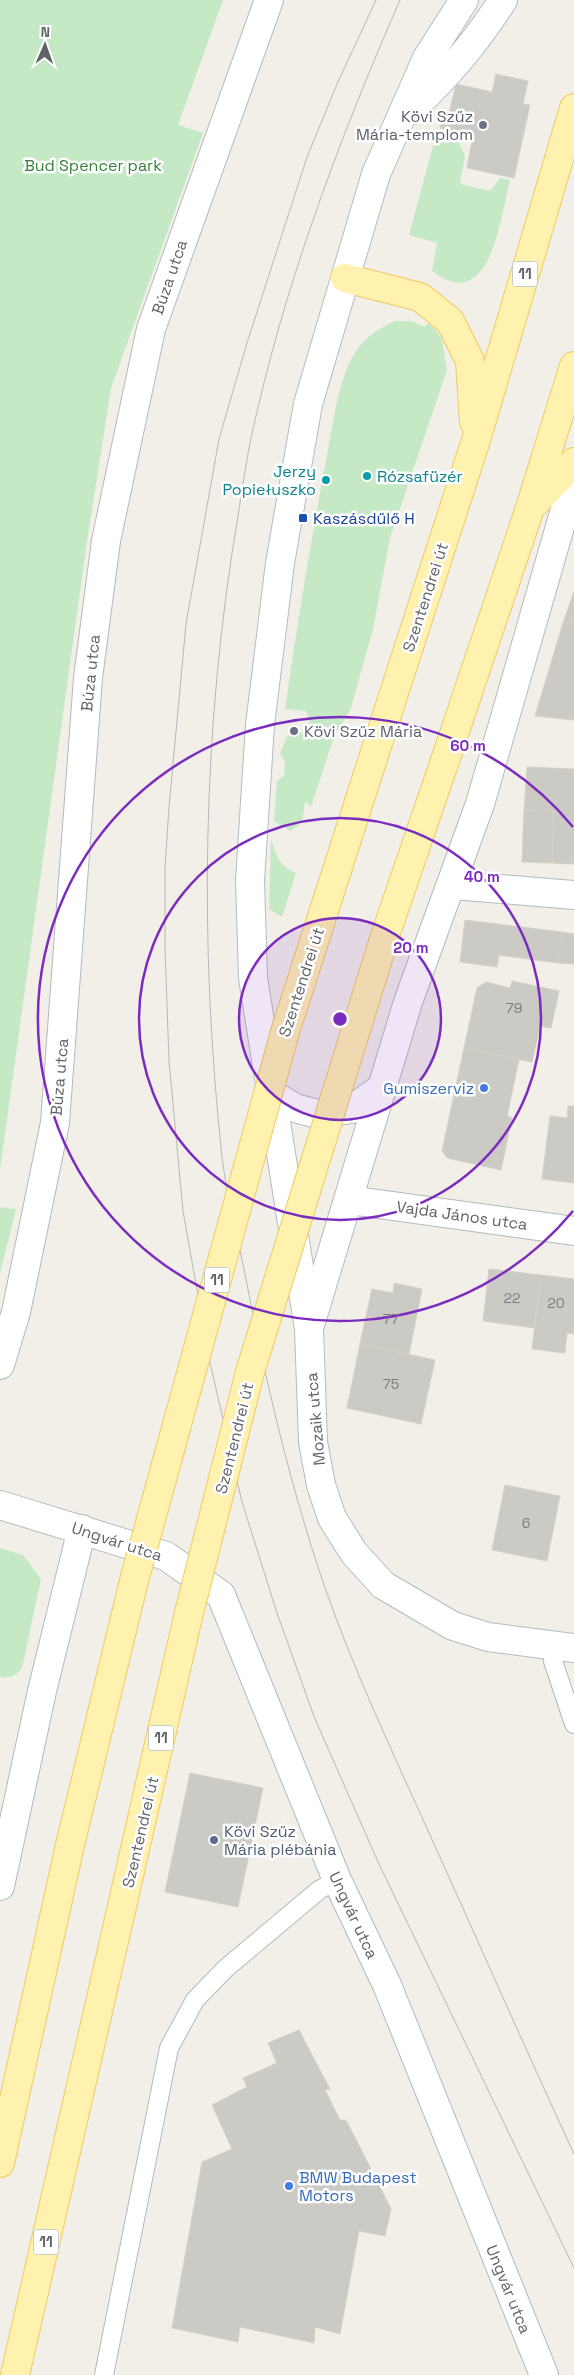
<svg xmlns="http://www.w3.org/2000/svg" width="574" height="2375" font-family="'Space Grotesk',sans-serif">
	<rect width="100%" height="100%" fill="#f1efe8"/>
	<path fill="#c5e8c5" d="M0,0H223L178,125L203,133L111,388L86,548L0,1170Z
		M446,140L459,143L465,156L460,184L490,191L500,178L510,180C500,218 491,316 432,271L437,243L409,235L433,146Z
		M395,321H411L425,327L428,323L436,330L442,340L447,370L390,538L373,629L351,708L334,737L311,807L305,802L302,822L291,831L274,821L277,781L284,776L285,761L280,754L287,737L307,731L310,722L306,711L285,709C297,624 311,540 327,455C333,425 338,379 355,353C365,337 379,328 395,321Z
		M271,839C276,855 279,866 296,873L282,917L269,909Z
		M0,1207L16,1209L0,1273Z
		M0,1548L23,1555L41,1579L22,1668C16,1675 11,1679 0,1677Z"/>
	<path fill="#cccac5" stroke="#d6d1c6" d="M496,74L528,81L523,104L530,105L514,178L467,168L472,141L445,135L446,130L440,128L442,117L448,118L456,84L492,92Z
		M574,591V624L563,623Z
		M563,623L574,624V720L535,716Z
		M527,767L574,769V864L552,863L554,811L524,810Z
		M524,810L554,811L552,863L522,862Z
		M465,920L562,932L558,963L499,955L497,967L460,962Z
		M562,932L574,934V964L558,963Z
		M512,981L559,991L551,1028L540,1026L532,1062L464,1048L477,988L486,982L510,988Z
		M464,1048L519,1060L507,1116L512,1118L501,1170L447,1158L442,1151Z
		M568,1106H574V1183L542,1179L550,1116L567,1118Z
		M489,1269L541,1275L534,1328L483,1321Z
		M541,1275L574,1279V1334L567,1333L565,1353L532,1349Z
		M394,1283L422,1289L409,1354L360,1344L372,1289L393,1293Z
		M360,1344L435,1360L421,1424L347,1408Z
		M505,1485L560,1496L547,1561L492,1550Z
		M190,1773L263,1788L238,1907L165,1892Z
		M299,2030L330,2089L325,2090L340,2120H346L391,2209L385,2236L359,2231L340,2334L315,2327L314,2343L240,2327L238,2342L172,2328L202,2162L232,2149L212,2105L247,2087L243,2078L277,2063L268,2043Z"/>
	<g fill="none" stroke-linecap="round" stroke-linejoin="round">
		<defs>
			<path id="lane" d="M554,1645L553,1661L574,1724
				M104,2375L169,2048L195,2000L225,1969L319,1890L337,1880"/>
			<path id="street" d="M453,885L574,895
				M349,1200L574,1231
				M0,1365L16,1312L55,1123L88,678L106,541L151,329L269,0
				M0,1505L166,1556L221,1595L337,1880L387,1985L544,2375
				M0,1886L42,1691L82,1529"/>
			<path id="secondary" d="M464,0L427,58L376,174L308,404L280,563L260,725L250,880L253,978L309,1329L313,1442L321,1485L332,1518L354,1553L383,1585L453,1626L488,1637L574,1648
				M410,111C447,76 475,44 503,0
				M272,1094L295,1108L317,1114L352,1109L383,1087
				M310,1325L408,1002L480,804L574,478"/>
			<path id="primary" d="M345,278L420,297L450,321L470,361L474,422
				M535,503L574,462
				M385,721L476,440L574,108
				M451,743L530,508L574,366
				M0,2163L70,1845
				M15,2375L188,1617"/>
		</defs>
		<use href="#lane" stroke="#b5b8bc" stroke-width="20"/>
		<use href="#street" stroke="#b5b8bc" stroke-width="30"/>
		<use href="#secondary" stroke="#b6babf" stroke-width="30"/>
		<use href="#primary" stroke="#f2c960" stroke-width="30"/>
		<use href="#lane" stroke="#fff" stroke-width="18"/>
		<use href="#street" stroke="#fff" stroke-width="28"/>
		<use href="#secondary" stroke="#fff" stroke-width="28"/>
		<use href="#primary" stroke="#fff2af" stroke-width="28"/>
		<path stroke="#b6b7b8" stroke-width="1" d="M376,0L337,84L307,157L247,343L219,439L186,624L169,807L165,867V949L169,1061L183,1211L209,1358L242,1502L277,1613L315,1719L379,1864L574,2268
			M400,0C338,142 284,286 251,438C246,463 242,490 238,516C202,727 199,944 222,1157C227,1198 238,1239 246,1279C266,1383 290,1485 324,1585C354,1671 393,1753 430,1835C478,1941 525,2048 574,2154"/>
		<defs>
			<path id="primary-bridge" d="M188,1617L250,1372L385,936L451,743
				M70,1845L134,1581L285,1032L385,721"/>
		</defs>
		<use href="#primary-bridge" stroke="#f2c960" stroke-width="30" stroke-linecap="butt"/>
		<use href="#primary-bridge" stroke="#fff2af" stroke-width="28"/>
	</g>
	<circle cx="340" cy="1019" r="101" fill="#7b2cbf" fill-opacity=".12"/>
	<g fill="none" stroke="#7b2cbf" stroke-width="2.5">
		<circle cx="340" cy="1019" r="101"/>
		<circle cx="340" cy="1019" r="201"/>
		<path d="M573 1211A302 302 0 1 1 573 827"/>
	</g>
	<g fill="#6b7280" stroke="#fff" stroke-width="2">
		<circle cx="483" cy="125" r="5"/>
		<circle cx="294" cy="731" r="5"/>
	</g>
	<g fill="#0f9aa8" stroke="#fff" stroke-width="2">
		<circle cx="367" cy="476" r="5"/>
		<circle cx="326" cy="480" r="5"/>
	</g>
	<rect fill="#1a4fb4" stroke="#fff" stroke-width="2" x="298" y="513" width="10" height="10" rx="2.5"/>
	<g fill="#3f7fe0" stroke="#fff" stroke-width="2">
		<circle cx="484" cy="1088" r="5"/>
		<circle cx="289" cy="2186" r="5"/>
	</g>
	<circle fill="#5c6f8a" stroke="#fff" stroke-width="2" cx="214" cy="1840" r="5"/>
	<g text-anchor="middle" stroke-width="5" stroke-linejoin="round" paint-order="stroke">
		<g font-size="14" fill="#7a7d7f">
			<text x="514" y="1013">79</text>
			<text x="512" y="1303">22</text>
			<text x="556" y="1308">20</text>
			<text x="391" y="1324">77</text>
			<text x="391" y="1389">75</text>
			<text x="526" y="1528">6</text>
		</g>
		<g fill="#fff" stroke="#8f9295" stroke-width="1">
			<rect x="512.5" y="261.5" width="25" height="25" rx="4"/>
			<rect x="204.5" y="1267.5" width="25" height="25" rx="4"/>
			<rect x="148.5" y="1725.5" width="25" height="25" rx="4"/>
			<rect x="33.5" y="2229.5" width="25" height="25" rx="4"/>
		</g>
		<g font-size="15" font-weight="bold" fill="#5f6368">
			<text x="525" y="279">11</text>
			<text x="217" y="1285">11</text>
			<text x="161" y="1743">11</text>
			<text x="46" y="2247">11</text>
		</g>
		<g font-size="16" fill="#5b616d" stroke="#fff" text-anchor="end">
			<text x="473" y="122">Kövi Szűz<tspan x="473" dy="18">Mária-templom</tspan></text>
			<text x="304" y="737" text-anchor="start">Kövi Szűz Mária</text>
		</g>
		<g font-size="16" fill="#348238" stroke="#fff">
			<text x="93" y="171">Bud Spencer park</text>
		</g>
		<g font-size="16" fill="#5f6368" stroke="#fff">
			<text transform="translate(169 277) rotate(-71)" y="6">Búza utca</text>
			<text transform="translate(425 597) rotate(-72)" y="6">Szentendrei út</text>
			<text transform="translate(90 673) rotate(-84)" y="6">Búza utca</text>
			<text transform="translate(301 982) rotate(-72)" y="6">Szentendrei út</text>
			<text transform="translate(59 1077) rotate(-85)" y="6">Búza utca</text>
			<text transform="translate(462 1215) rotate(8)" y="6">Vajda János utca</text>
			<text transform="translate(315 1419) rotate(-95)" y="6">Mozaik utca</text>
			<text transform="translate(234 1438) rotate(-76)" y="6">Szentendrei út</text>
			<text transform="translate(117 1541) rotate(18)" y="6">Ungvár utca</text>
			<text transform="translate(140 1832) rotate(-77)" y="6">Szentendrei út</text>
			<text transform="translate(354 1915) rotate(65)" y="6">Ungvár utca</text>
			<text transform="translate(509 2289) rotate(68)" y="6">Ungvár utca</text>
		</g>
		<g font-size="16" fill="#0d838f" stroke="#fff" text-anchor="end">
			<text x="316" y="477">Jerzy<tspan x="316" dy="18">Popiełuszko</tspan></text>
			<text x="377" y="482" text-anchor="start">Rózsafüzér</text>
		</g>
		<g font-size="16" fill="#164399" stroke="#fff" text-anchor="start">
			<text x="313" y="524">Kaszásdűlő H</text>
		</g>
		<g font-size="16" fill="#366cbe" stroke="#fff" text-anchor="end">
			<text x="474" y="1094">Gumiszerviz</text>
			<text x="299" y="2183" text-anchor="start">BMW Budapest<tspan x="299" dy="18">Motors</tspan></text>
		</g>
		<g font-size="16" fill="#4e5e75" stroke="#fff" text-anchor="start">
			<text x="224" y="1837">Kövi Szűz<tspan x="224" dy="18">Mária plébánia</tspan></text>
		</g>
	</g>
	<circle cx="340" cy="1019" r="8" fill="#7b2cbf" stroke="#fff" stroke-width="2.5"/>
	<g font-size="15" text-anchor="middle" font-weight="bold" fill="#7b2cbf" stroke="#fff" stroke-width="5" stroke-linejoin="round" paint-order="stroke">
		<text x="468" y="751">60 m</text>
		<text x="482" y="882">40 m</text>
		<text x="411" y="953">20 m</text>
	</g>
	<g transform="translate(45 45) rotate(2)" stroke="#ffffff" stroke-width="4" paint-order="stroke">
	<path d="M0-4L9 19L0 12L-9 19Z" fill="#5f6368"/>
	<text y="-8" font-size="14" font-weight="bold" text-anchor="middle" fill="#5f6368">N</text>
	</g>
</svg>
